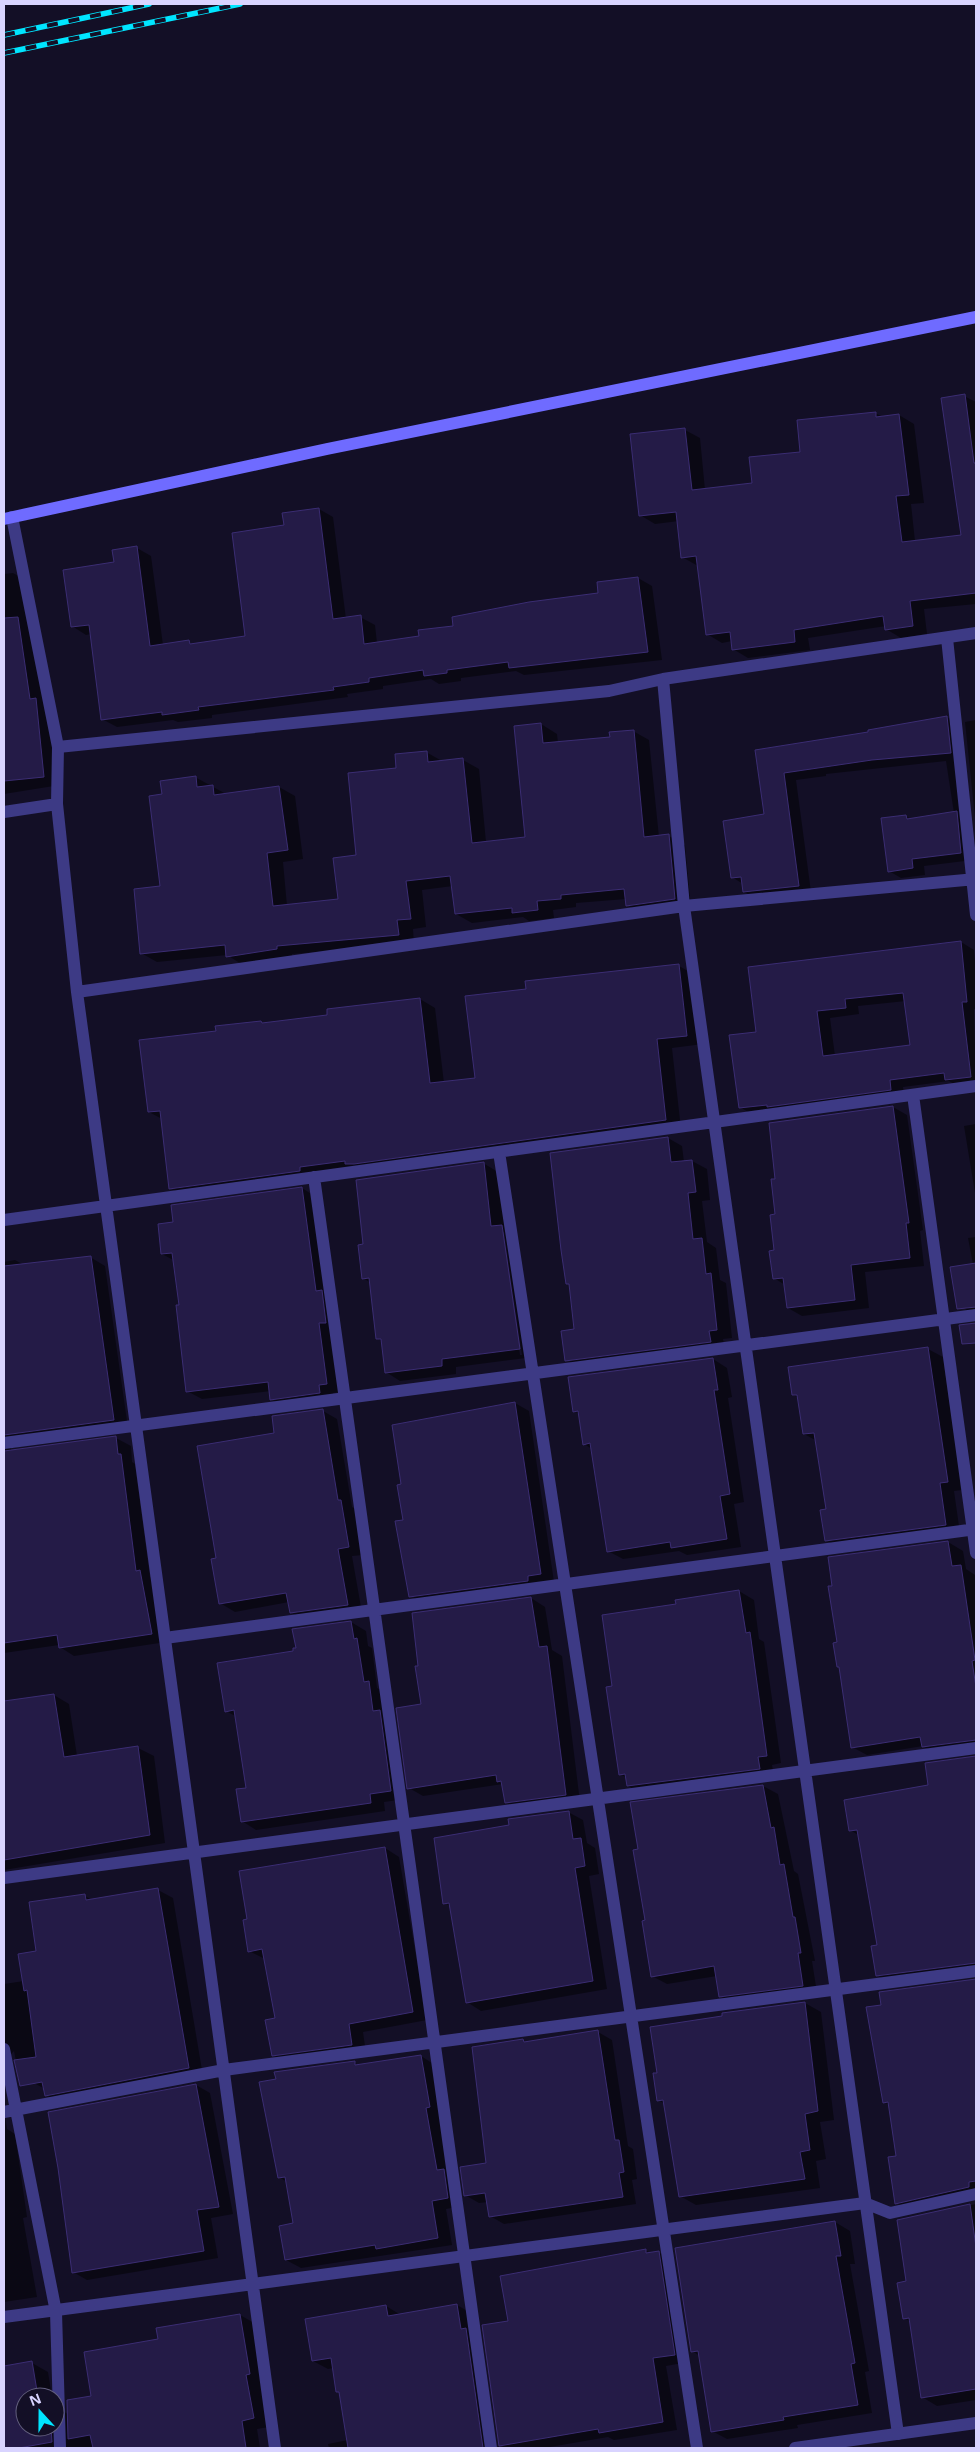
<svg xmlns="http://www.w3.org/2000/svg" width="980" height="2452" font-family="'Open Sans',sans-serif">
	<rect width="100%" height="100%" fill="#130f26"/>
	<path fill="#0007" fill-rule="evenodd" d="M964,396L976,402V604L924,609L927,634L901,638L886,629V626L808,638L810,650L748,658L733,649L732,641L722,643L707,634L698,566L682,557L679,521L655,524L640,515L685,430L700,438L705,490L753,484L802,453L875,413L883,417L899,415L914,424L924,503L911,504L915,541L962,536Z
		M319,509L333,517L346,619L360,617L375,625L377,643L420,637L455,627L599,594L638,578L652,586L662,660L524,675L516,671L461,678V681L439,684L431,679L383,686V689L347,694L348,697L212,715V718L178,722L173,720L117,727L102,719L91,634L86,635L72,626L115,563L137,548L151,556L163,645L189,642L194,645L246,637L285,526Z
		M13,573L29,582L60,785L4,794V574Z
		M947,717L959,724L973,860L924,866L925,875L901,878L889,871L906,816L911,819L954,813L946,761L826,774V776L796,780L811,892L756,898L744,892L743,884L732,877L766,815L757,751L870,733Z
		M976,720V827L965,722Z
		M541,724L557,734L558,743L611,738L633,731L649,740L659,837L669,836L685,845L691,908L643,914L627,905L626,899L576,903V907L553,910L554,918L529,921L523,917L472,923L456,914L453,886L422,890L426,927L413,929L414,944L292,954V958L243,965L227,955L157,962L141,953L161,887L164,795L195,777L226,794L279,787L295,796L303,859L283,862L287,906L339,900L397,769L426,752L442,761L463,760L479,769L486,842L526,838Z
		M961,942L974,950L976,973V1009H974L976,1085L959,1087L949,1081L903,1087L904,1096L753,1115L740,1107L758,1033ZM906,1001L912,1046L835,1056L830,1018L859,1014L858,1006Z
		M679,966L695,975L703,1044L672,1048L681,1129L186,1197L170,1188L162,1119L149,1112L217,1032L261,1022L265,1024L329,1016L420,999L435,1008L444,1083L476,1079L527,990Z
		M893,1107L907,1115L923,1230L920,1231L924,1266L865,1272L869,1308L802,1316L788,1308L785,1285L774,1278L776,1180Z
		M976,1124V1199L964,1126Z
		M668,1138L682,1146L684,1162L692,1161L707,1169L710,1200L702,1201L707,1242L716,1248L720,1280L726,1283L732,1338L723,1339L725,1350L581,1368L567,1360L576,1330Z
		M483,1163L498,1172L534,1357L456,1367V1374L400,1381L386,1372L382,1341L377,1338L371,1283L363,1278L365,1246ZM502,1232H504L522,1355H520Z
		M302,1188L316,1197L341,1392L333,1393L334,1401L286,1407L271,1399V1391L202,1399L187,1391L175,1261L162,1254L174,1223Z
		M976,1237V1313H972L958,1305L973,1264L968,1238Z
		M90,1257L105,1266L128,1428L11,1448V1452L116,1438L131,1446L132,1462L135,1464L150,1577L155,1580L166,1642L74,1656L60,1647L59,1645L4,1653V1262L15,1260L24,1265Z
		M928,1349L943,1357L962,1490L954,1491L960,1533L841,1549L826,1540L827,1510L817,1441L804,1434L799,1398L793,1395Z
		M713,1359L727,1368L732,1397L728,1398L744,1502L734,1504L741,1547L687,1555L679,1551L623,1559L608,1551L592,1449L584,1444L579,1414L574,1411Z
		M515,1403L529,1411L554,1582L424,1604L411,1596L405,1521Z
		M323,1411L337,1419L352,1507L355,1509L363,1555L352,1556L362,1613L305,1621L291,1612L289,1602L235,1612L220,1603L218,1560L275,1434Z
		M948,1542L963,1551L966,1569L975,1575L976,1582V1749L938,1755L923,1746L867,1755L852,1747L838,1643Z
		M739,1591L754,1600L759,1639L764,1642L781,1763L772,1765L774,1777L643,1794L628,1786L627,1778L620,1774L614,1687L677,1605Z
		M531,1598L545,1607L552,1650L562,1656L580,1802L521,1810L506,1802L503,1784L423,1796L409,1788L422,1705Z
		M351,1622L366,1631L368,1646L372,1648L377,1688L383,1691L405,1799L384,1802L385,1811L256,1830L242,1821L247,1789L237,1717L226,1711L295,1652Z
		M54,1695L69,1704L77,1756L138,1748L154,1756L165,1843L4,1870V1702Z
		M976,1757V1973L892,1984L877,1975L878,1946L860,1836L850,1830L930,1786L926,1764Z
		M763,1786L778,1794L794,1871L798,1874L815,1961H812L817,1993L735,2004L720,1996L717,1976L667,1984L652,1976L647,1921Z
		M568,1812L583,1820L587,1843L595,1848L599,1874L589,1876L607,1989L481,2011L467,2002L451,1907L445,1903L511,1826Z
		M385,1848L399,1857L427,2020L363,2032L366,2053L287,2063L273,2055L276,2019L265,1959L249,1951Z
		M158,1890L173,1898L203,2076L61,2104L46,2095L45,2089L34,2083L16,2061L14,2051L11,2054L4,2073V1984L24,1981L38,1952L85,1896L92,1900Z
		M976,1980V2197L911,2211L896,2203L898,2157L889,2105L884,2102L880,1993Z
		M805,2003L821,2012L834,2120L820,2122L826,2159L816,2161L820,2188L696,2205L680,2196L665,2104L658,2100V2074Z
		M598,2032L612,2040L628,2146L633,2149L637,2179L632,2180L636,2204L504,2224L490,2216L488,2202L479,2203L465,2195L487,2164L523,2040L528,2043Z
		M421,2056L435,2065L462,2206L446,2209L452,2245L301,2268L286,2260L294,2224L287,2182L279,2177L354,2062L360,2066Z
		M196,2085L210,2093L233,2214L211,2218L218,2258L87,2280L73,2272Z
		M4,2109L7,2129L15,2134L27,2217L23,2218L37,2297L4,2302Z
		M976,2204V2400L937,2406L922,2397L911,2322L904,2318L907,2283L899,2221Z
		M835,2222L850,2231L855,2264H850L869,2371L865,2372L872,2413L797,2425L798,2428L727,2439L712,2431L700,2356L692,2351L676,2249Z
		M645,2250L651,2253L658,2252L673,2260L688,2362L666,2366L677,2430L614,2440L608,2437L544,2448H505L500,2445L509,2322Z
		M457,2305L471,2313L496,2448H329L328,2444L348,2440L340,2393L337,2391L333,2368L328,2369L313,2361L386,2306L401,2315Z
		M240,2315L256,2324L269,2427L257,2429L260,2448H4V2367L32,2363L48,2372L52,2397H25V2427H55V2407L68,2414L159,2340Z"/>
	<path fill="#241b47" stroke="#3b2d73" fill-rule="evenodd" d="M965,394L974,463H976V593L910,601L913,626L885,630L883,616L794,630L795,642L732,650L730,632L706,635L696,556L681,558L676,512L639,516L630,434L685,428L692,490L752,483L749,457L800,452L797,420L876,412V417L899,414L909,495L896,496L902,542L961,535L941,398Z
		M319,508L333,619L361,615L364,644L419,636L418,630L453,626L452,617L529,602L598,593L597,582L638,577L648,652L509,668L508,662L447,670V673L424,676L423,670L369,678V682L333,687L334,690L198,707L199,710L162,715V712L101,720L89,625L71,627L63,570L114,562L112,550L137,546L150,646L189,640L190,644L245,636L232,533L284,525L282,513Z
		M18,617L30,699L36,698L44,777L4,781V618Z
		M947,716L951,753L872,760L784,773L799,886L743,892L741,877L731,878L723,821L764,814L755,750L868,732V730Z
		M541,723L543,743L610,737L609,732L634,730L644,837L669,834L675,899L626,906L624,889L561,895V899L537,901L538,910L512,913V908L455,914L450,876L406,881L411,919L397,920L399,935L277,946V949L226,957L225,945L140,954L134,889L160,886L149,796L162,794L160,781L196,776L197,787L213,785L214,795L279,786L288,850L267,853L273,906L338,899L333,858L356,855L348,773L396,768L395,754L427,751L428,762L463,758L472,843L525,837L514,726Z
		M957,811L961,853L912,859L913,868L888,872L881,818L906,815L907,819Z
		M961,941L967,1002H962L971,1077L945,1080L944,1073L890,1080L891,1090L767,1107V1105L739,1108L729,1035L756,1032L748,967ZM903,993L910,1045L823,1056L817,1011L846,1008L845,999Z
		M679,964L687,1036L657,1039L666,1120L354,1164H345V1161L300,1167V1171L169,1189L160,1111L148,1112L139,1040L216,1031L215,1026L261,1021L262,1023L327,1015V1009L420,998L430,1083L475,1078L465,996L526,989L525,981Z
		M893,1106L909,1223H906L910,1258L851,1265L855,1300L787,1308L783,1278L773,1279L769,1251L774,1250L770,1215L775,1214L771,1179H775L769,1123Z
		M668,1137L671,1162L692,1160L696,1192L688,1193L693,1239L702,1238L706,1274L711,1273L717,1330L709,1331L711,1342L565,1361L561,1331L574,1329L569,1284H566L561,1250L550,1153Z
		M484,1162L491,1226L502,1225L520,1349L442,1359V1366L385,1373L381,1339H376L369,1278L362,1279L358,1245L363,1244L356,1180Z
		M302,1187L316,1291L322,1290L326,1323H319L327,1384L319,1385L320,1393L270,1400L268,1382L186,1392L176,1305H179L172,1253L161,1254L158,1224L173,1222L171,1205Z
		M91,1256L114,1420L4,1435V1266Z
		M976,1263V1307L957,1309L950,1267Z
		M976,1323V1343L962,1344L959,1325Z
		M928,1347L948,1482L940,1483L946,1525L825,1541L820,1510L826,1509L814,1433L803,1434L797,1395H792L788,1367Z
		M713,1358L718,1390H714L730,1494L720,1496L727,1539L671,1548L670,1542L607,1552L590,1443L583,1445L578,1411L573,1412L568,1377Z
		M515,1402L541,1574L528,1576V1581L409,1597L395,1521L403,1520L397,1485L401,1484L392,1425Z
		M323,1409L338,1500H341L349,1547L338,1549L348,1605L290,1613L286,1593L219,1604L211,1559L216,1558L197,1446L274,1433L272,1416Z
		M116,1436L118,1454H121L136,1571L140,1570L152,1634L59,1648L57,1635L4,1643V1451Z
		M948,1541L952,1566L961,1565L975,1660L972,1661L976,1687V1740L922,1747L920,1737L851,1748L839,1667H837L833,1643L837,1642L828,1586H832L828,1557Z
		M739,1590L746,1633L750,1632L767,1756L758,1757L760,1769L627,1786L625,1774L619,1775L606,1687L612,1686L602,1615L676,1604L675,1600Z
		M531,1597L539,1647L547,1646L566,1795L505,1803L501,1781L497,1782L496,1775L407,1789L396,1708L421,1704L415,1666H418L412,1613Z
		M351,1621L354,1639L357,1638L364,1682L369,1681L373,1711L380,1710L391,1791L370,1794L371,1803L241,1822L236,1789L246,1788L234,1710L225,1712L217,1663L293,1651V1648H296L292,1629Z
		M54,1694L64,1757L138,1746L150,1835L4,1860V1701Z
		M976,1756V1963L876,1976L871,1946L877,1945L857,1830L849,1831L844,1800L928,1785L925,1763Z
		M763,1785L771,1828L774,1827L780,1865L784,1864L793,1917H795L801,1953H798L803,1986L719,1997L714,1966L651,1977L642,1921L645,1920L633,1850L638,1849L630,1802Z
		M569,1811L573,1839L581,1838L585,1866L575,1868L593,1981L466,2003L449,1903L443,1904L434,1838L509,1825L508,1819Z
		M385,1847L413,2012L349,2024L352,2045L272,2056L265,2020L275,2018L262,1949L248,1952L243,1920L247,1919L239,1871Z
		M158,1888L189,2068L45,2096L42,2082L20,2086L14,2060L36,2057L27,1990L24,1991L18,1954L36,1951L29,1902L85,1894L86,1900Z
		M976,1979V2181L969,2182V2187L895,2204L888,2157L896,2156L888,2102L883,2103L866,2007L881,2005L879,1992Z
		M805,2002L818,2111L805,2114L810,2150L800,2152L805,2179L679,2197L663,2100L657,2101L653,2073H657L650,2027L722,2016V2013Z
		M598,2030L615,2140H619L624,2172L619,2173L623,2197L489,2217L485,2193L464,2196L460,2167L486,2163L472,2047L523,2039L524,2042Z
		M421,2055L430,2107L426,2108L437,2170L444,2169L448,2198L432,2201L438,2238L376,2249L375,2245L285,2260L279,2226L293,2223L285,2177L278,2178L259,2082L276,2079L274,2072L355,2061V2065Z
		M196,2084L219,2207L197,2210L204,2251L72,2273L58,2168L48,2112Z
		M970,2204L976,2247V2389L921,2398L909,2318L903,2319L897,2283L906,2281L897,2220Z
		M835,2221L841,2256H836L855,2363L851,2364L858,2405L783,2417L784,2420L711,2432L698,2351L691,2352L675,2248Z
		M646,2249V2253L659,2251L675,2355L653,2358L663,2422L599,2433L598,2429L499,2446L482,2325L508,2321L500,2276Z
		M457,2304L461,2329L466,2328L483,2448H348L339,2392H336L331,2358L312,2361L305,2319L386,2305L388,2316Z
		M240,2314L250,2374L246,2375L254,2418L242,2421L246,2448H93L90,2435L68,2439L67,2400L91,2396L84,2352L158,2339L156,2328Z
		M32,2361L38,2397H25V2427H51L52,2442L19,2448H4V2366Z"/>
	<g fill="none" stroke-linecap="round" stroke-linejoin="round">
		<path stroke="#3d3a85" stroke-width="12" d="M12,517L58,747L57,804L77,992L275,2448
			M947,638L976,915
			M663,679L684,906L898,2434
			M58,747L609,691L663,679L976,633
			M4,812L57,804
			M77,992L684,906L976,879
			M913,1095L976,1553
			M499,1152L697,2448
			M314,1177L491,2448
			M4,1220L976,1086
			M4,1443L976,1315
			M165,1638L976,1529
			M4,1878L976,1748
			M4,2049L56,2312L60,2448
			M4,2112L224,2070L976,1971
			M4,2317L865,2203L890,2213L976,2194"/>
		<path stroke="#3d3a85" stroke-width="12" d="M795,2448L976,2423"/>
		<path stroke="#6f6bff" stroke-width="12" d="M4,519L327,449L976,317"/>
		<defs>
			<path id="rail" d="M4,35L149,4
				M4,53L240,4"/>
		</defs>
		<use href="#rail" stroke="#00e5ff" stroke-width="5.5"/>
		<use href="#rail" stroke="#130f26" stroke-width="4" stroke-dasharray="11" stroke-linecap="butt"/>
	</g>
	<rect width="980" height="2452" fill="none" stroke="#d9d4ff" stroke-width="10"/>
	<g transform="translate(40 2412) rotate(339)"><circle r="24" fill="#130f26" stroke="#625e7d"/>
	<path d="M0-4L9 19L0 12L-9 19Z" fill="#00e5ff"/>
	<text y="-8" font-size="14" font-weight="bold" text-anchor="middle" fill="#d9d4ff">N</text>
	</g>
</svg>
